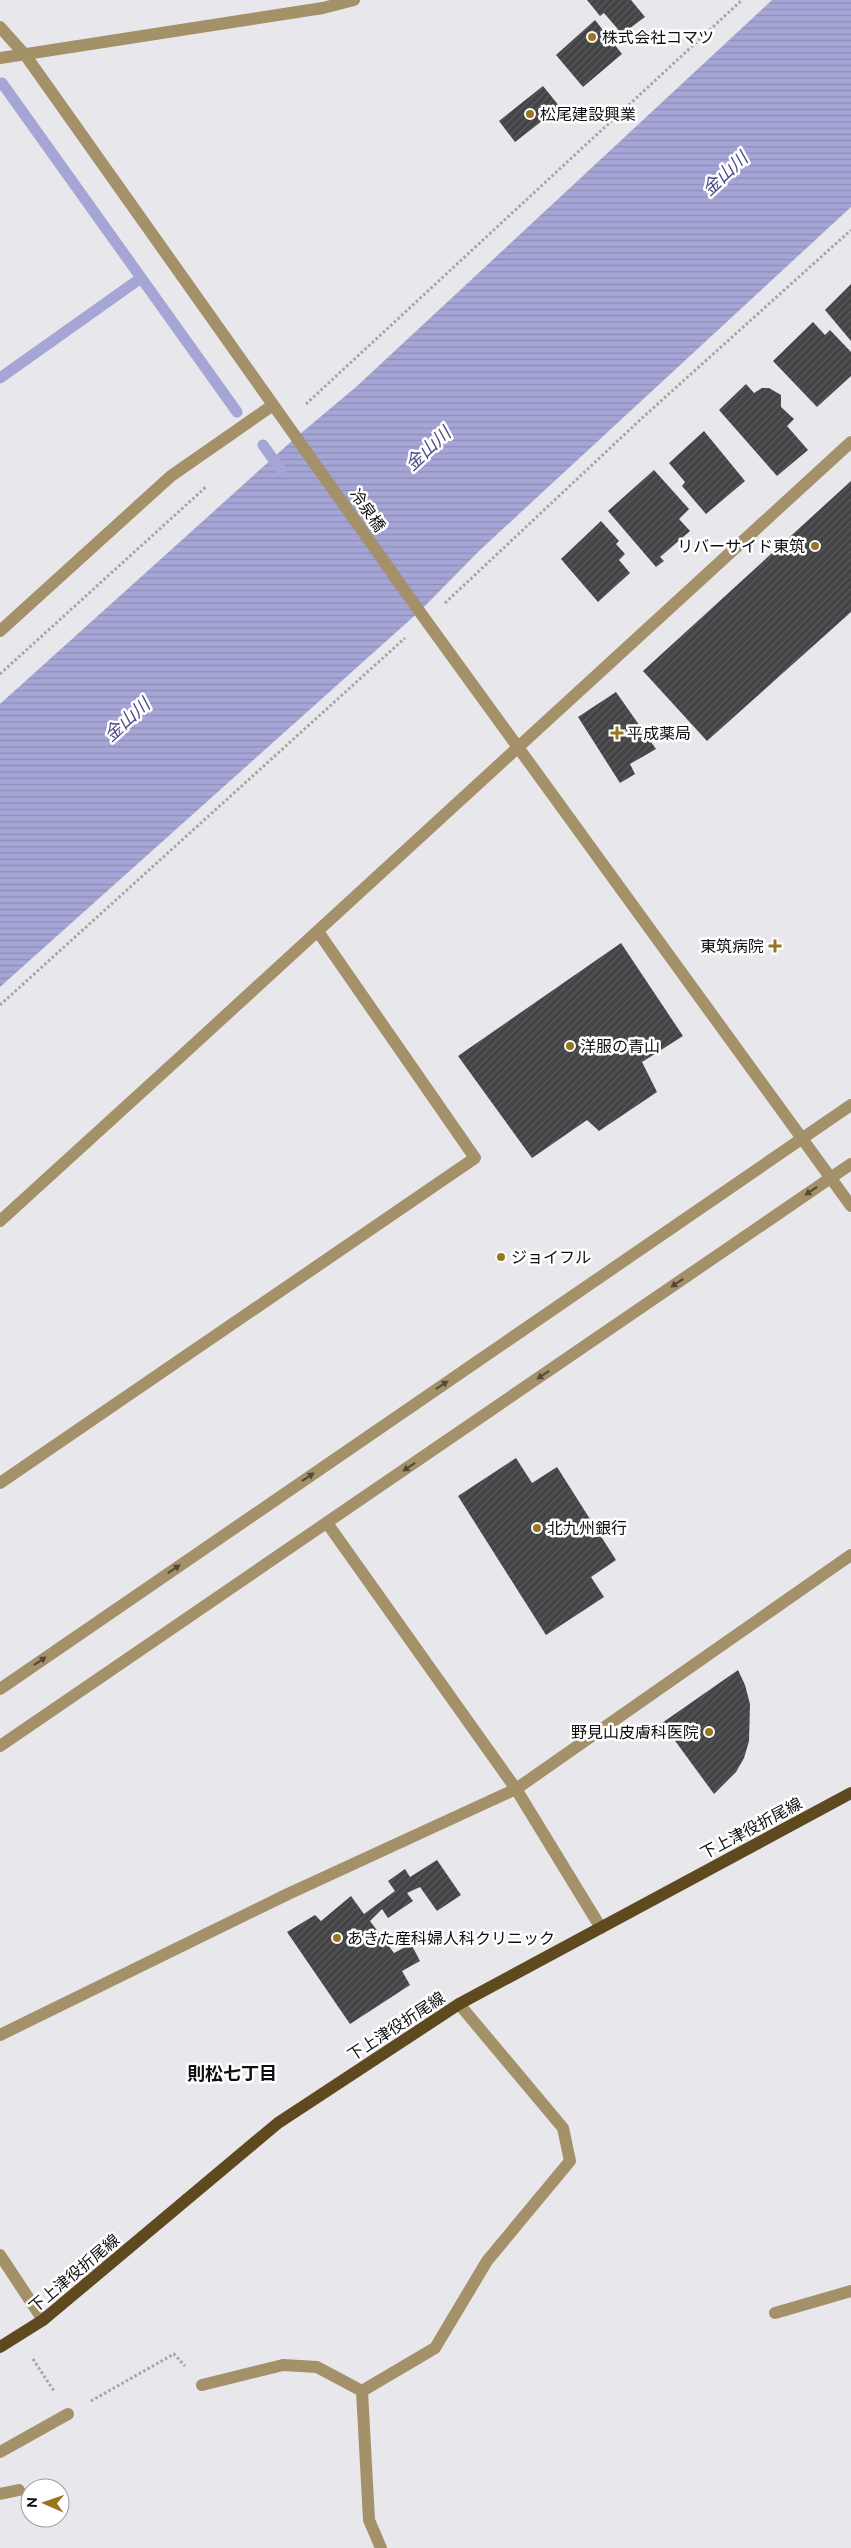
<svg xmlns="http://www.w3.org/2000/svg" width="851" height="2548" font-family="Raleway,'Noto Sans JP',sans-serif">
	<defs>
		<pattern id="water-rules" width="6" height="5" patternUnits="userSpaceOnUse" patternTransform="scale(1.25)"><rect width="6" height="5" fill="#a5a5d6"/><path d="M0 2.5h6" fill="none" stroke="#8d8db7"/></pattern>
		<pattern id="building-hatch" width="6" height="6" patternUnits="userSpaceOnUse" patternTransform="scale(1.25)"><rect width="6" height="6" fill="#444447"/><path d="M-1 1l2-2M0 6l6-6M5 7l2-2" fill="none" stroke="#5b5b5d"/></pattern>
	</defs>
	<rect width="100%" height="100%" fill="#e8e8ec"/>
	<path fill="url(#water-rules)" d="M772,0H851V207L479,551L421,610L0,987V704L294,439L356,387Z"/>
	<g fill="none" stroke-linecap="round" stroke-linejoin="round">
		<path stroke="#a5a5d6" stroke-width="11" d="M2,83L237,412
			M0,378L141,278
			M263,445L281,470"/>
	</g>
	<path fill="url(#building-hatch)" d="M587,0H631L645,17L622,34L604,13L600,16Z
		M595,20L622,54L583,87L556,55Z
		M543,86L560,107L515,142L499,121Z
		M851,284V341L825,310Z
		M813,322L825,335L830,330L851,352V376L817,407L773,361Z
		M746,384L754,393L762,388H769L781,395V407L794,419L787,426L808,450L777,476L719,410Z
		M704,431L745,481L706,514L682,486L685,482L669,463Z
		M654,470L689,509L679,519L690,531L660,557L664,561L656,567L608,511Z
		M851,481V612L707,741L643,671Z
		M601,521L619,541L616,544L625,554L619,560L630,573L598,602L561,559Z
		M616,692L656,749L630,764L635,774L620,783L578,717Z
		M621,943L683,1036L642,1062L657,1092L599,1131L587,1120L532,1158L458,1056Z
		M516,1458L532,1483L557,1467L616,1560L591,1577L604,1597L546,1635L458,1496Z
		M738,1670L745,1685L750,1704L749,1741L744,1758L736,1772L714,1794L662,1723Z
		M437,1860L461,1895L437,1911L420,1887L407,1893L413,1901L388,1918L382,1909L370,1921L394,1953L411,1944L420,1961L402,1971L410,1985L350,2024L287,1932L315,1915L321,1921L351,1896L364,1914L395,1891L388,1881L405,1869L410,1877Z"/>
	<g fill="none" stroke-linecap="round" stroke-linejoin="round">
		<path stroke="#a5a5a8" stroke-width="3" stroke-dasharray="2.5 2.5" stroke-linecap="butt" d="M306,404L742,0
			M445,603L641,419L851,230
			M0,674L207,486
			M0,1005L405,638
			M33,2359L54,2391
			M91,2401L174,2354L185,2366"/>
		<path stroke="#a49069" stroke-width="12" d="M0,27L26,56L422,615L851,1206
			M0,58L323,8L354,0
			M0,631L171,476L273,405
			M0,1221C285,963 566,701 851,442
			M0,1483L475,1158L319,933
			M327,1523L516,1789L601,1928
			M0,1689L851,1105
			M0,1746L851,1164
			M0,2035L288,1894L516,1789L851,1555
			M0,2255L43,2320
			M775,2313L851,2291
			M202,2385L283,2365L317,2367L362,2391
			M362,2391L435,2348L487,2261L570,2161L563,2128L459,2004
			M362,2391L369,2520L381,2548
			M0,2452L68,2414
			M0,2494L19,2490"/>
		<path stroke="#5e4a1e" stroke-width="12" d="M0,2347L43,2320L278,2123L459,2004L851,1793"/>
	</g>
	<defs><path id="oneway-solid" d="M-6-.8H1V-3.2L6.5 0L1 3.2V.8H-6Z" transform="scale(1.25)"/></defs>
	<g fill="#524938">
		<use href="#oneway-solid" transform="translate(811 1191) rotate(146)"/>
		<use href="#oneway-solid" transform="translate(677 1283) rotate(146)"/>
		<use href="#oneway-solid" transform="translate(543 1375) rotate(146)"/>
		<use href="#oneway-solid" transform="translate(442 1385) rotate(-34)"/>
		<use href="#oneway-solid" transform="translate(409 1467) rotate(146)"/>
		<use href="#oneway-solid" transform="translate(308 1477) rotate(-34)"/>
		<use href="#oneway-solid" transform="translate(174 1569) rotate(-34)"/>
		<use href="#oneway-solid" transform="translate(40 1661) rotate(-34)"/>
	</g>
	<g fill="#99751f" stroke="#fff" stroke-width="2">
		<circle cx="592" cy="37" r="5"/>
		<circle cx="530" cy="114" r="5"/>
		<circle cx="815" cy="546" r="5"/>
		<path d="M614.5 725.5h5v5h5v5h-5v5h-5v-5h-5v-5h5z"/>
		<path d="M772.5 938.5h5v5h5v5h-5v5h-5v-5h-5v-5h5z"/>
		<circle cx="570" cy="1046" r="5"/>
		<circle cx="501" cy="1257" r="5"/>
		<circle cx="537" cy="1528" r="5"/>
		<circle cx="709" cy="1732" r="5"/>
		<circle cx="337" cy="1938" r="5"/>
	</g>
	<g text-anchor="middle" stroke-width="5" stroke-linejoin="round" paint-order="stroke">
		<g font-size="16" fill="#0f0f10" stroke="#fff" text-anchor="start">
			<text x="602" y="43">株式会社コマツ</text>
			<text x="540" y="120">松尾建設興業</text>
			<text x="805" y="552" text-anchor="end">リバーサイド東筑</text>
			<text x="627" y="739">平成薬局</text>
			<text x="764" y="952" text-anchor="end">東筑病院</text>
			<text x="580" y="1052">洋服の青山</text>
			<text x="511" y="1263">ジョイフル</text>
			<text x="547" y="1534">北九州銀行</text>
			<text x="699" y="1738" text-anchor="end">野見山皮膚科医院</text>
			<text x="347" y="1944">あきた産科婦人科クリニック</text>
		</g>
		<g font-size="16" fill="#0f0f10" stroke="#fff">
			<text transform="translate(368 510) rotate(55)" y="6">冷泉橋</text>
			<text transform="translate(751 1828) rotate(-28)" y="6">下上津役折尾線</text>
			<text transform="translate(396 2026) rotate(-33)" y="6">下上津役折尾線</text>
			<text transform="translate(74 2273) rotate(-40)" y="6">下上津役折尾線</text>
		</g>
		<g font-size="18" font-style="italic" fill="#4e4a88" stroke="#fff">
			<text transform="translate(725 174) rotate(-43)" y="6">金山川</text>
			<text transform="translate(428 449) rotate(-43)" y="6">金山川</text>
			<text transform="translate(127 720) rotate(-42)" y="6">金山川</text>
		</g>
		<g font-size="18" font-weight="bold" fill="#0f0f10" stroke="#fff">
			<text x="232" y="2080">則松七丁目</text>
		</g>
	</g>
	<g transform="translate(45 2503) rotate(272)"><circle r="24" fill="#ffffff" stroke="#9f9f9f"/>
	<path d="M0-4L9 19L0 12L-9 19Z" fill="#99751f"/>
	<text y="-8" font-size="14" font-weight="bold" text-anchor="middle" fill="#0f0f10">N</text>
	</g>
</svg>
